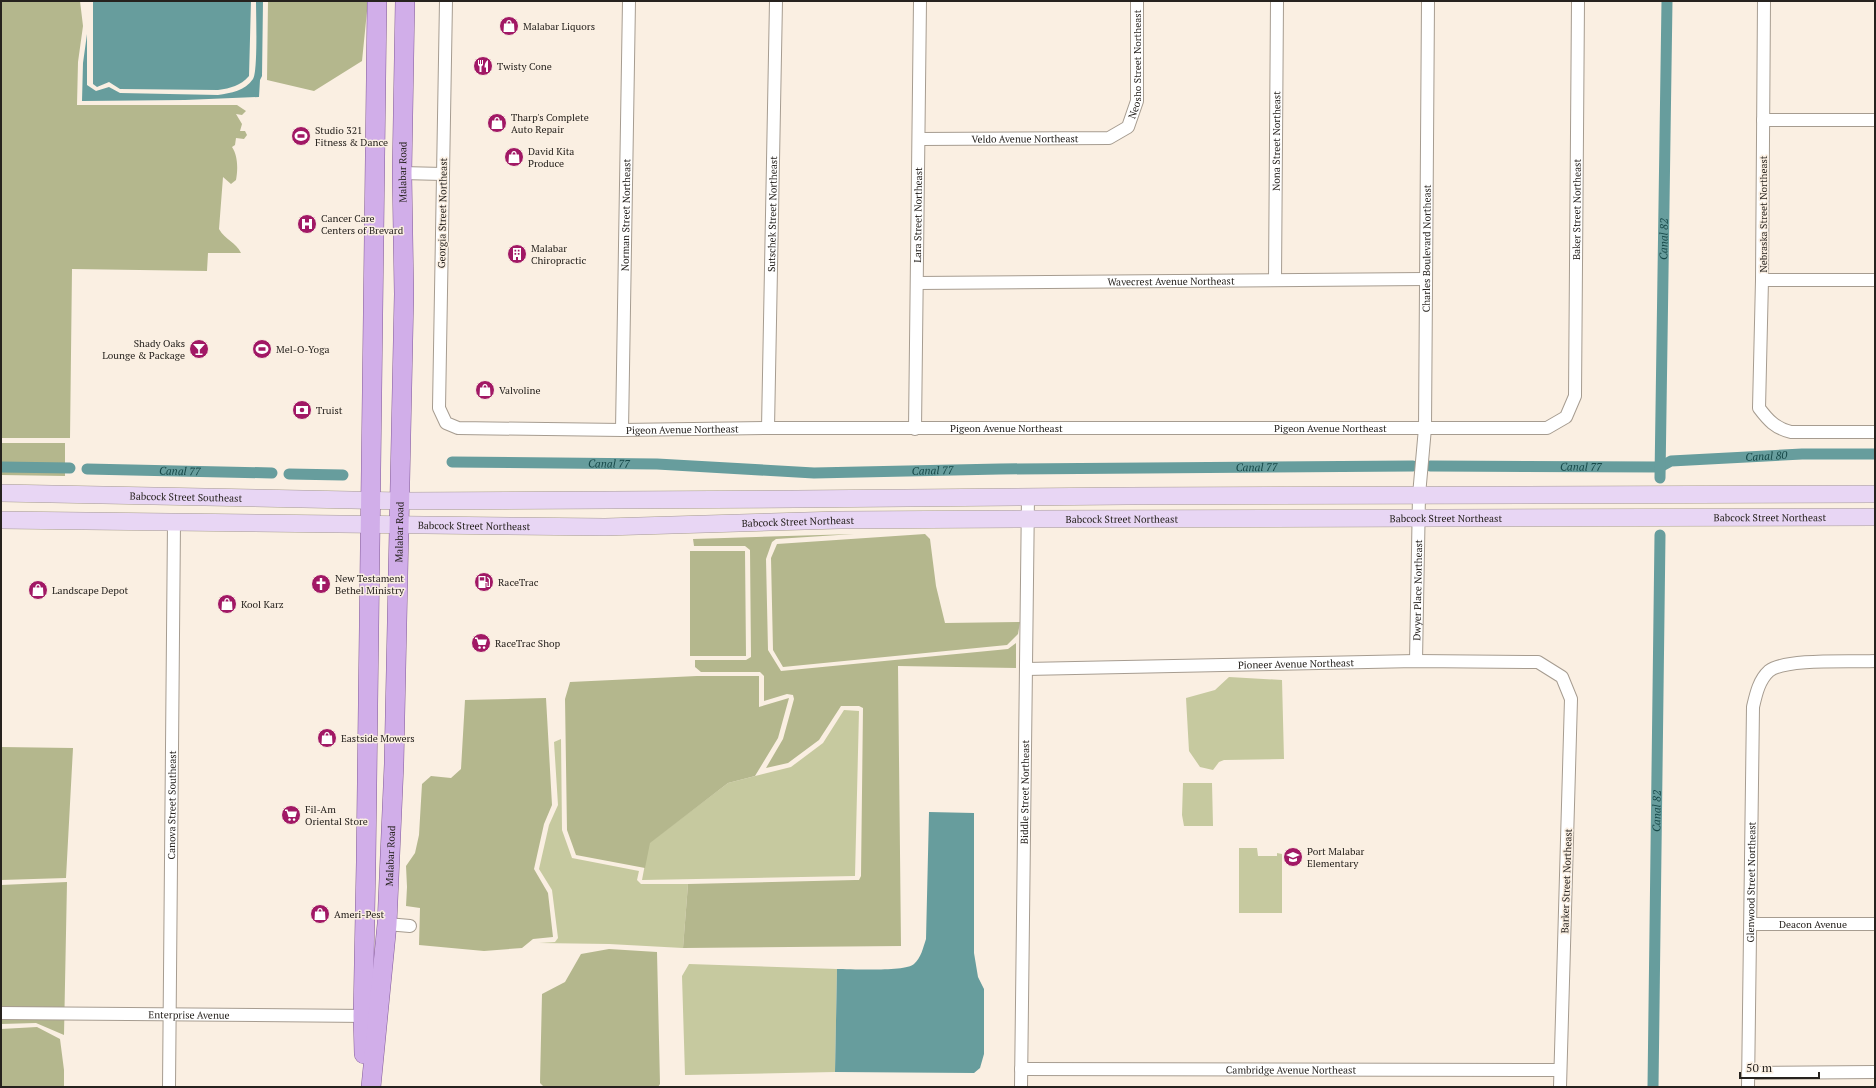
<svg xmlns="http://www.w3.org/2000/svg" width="1876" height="1088" font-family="'PT Serif',serif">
	<rect width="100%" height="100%" fill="#faefe2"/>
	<path fill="#c6c99f" d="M1229,677L1282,680L1284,759L1224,760L1219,762L1213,770L1200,767L1189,751L1186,698L1215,690Z
		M844,710L859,711L855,876L642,880L649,843L728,783L791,767L823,743Z
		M561,739L562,830L572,858L639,871L637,880L641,884H688L683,948L609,944L539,943L555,942L558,938L552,890L539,869L549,825L558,805L554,742Z
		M1183,783H1212L1213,826H1184L1182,815Z
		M1239,848H1257L1258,856H1277V853L1282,854V913H1239Z
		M689,964L837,969L835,1072L685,1075L682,976Z"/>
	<path fill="#b4b78d" d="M1,1H80L83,26L78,62L77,105H237L246,111L242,115L236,114L242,124L240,131H245L247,135L244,139L236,138L235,145L232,147C238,156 238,169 236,180L231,184L223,177L219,229C225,240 236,242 241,253H208L207,271L72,269L70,438H1Z
		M268,1H368L362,61L314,91L267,80Z
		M1,443H65V476L1,475Z
		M854,534L776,539L772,542L766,559L768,650L781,671L1008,649L1016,643V668L898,666L901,946L683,948L688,884L855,880H859L861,876L863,708L859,706H841L819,740L788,763L766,768L783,739L794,699L793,695L787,694L764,701V676L760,672H701L695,667V660H746L751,657L750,550L745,546H694L693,539Z
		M925,534L930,539L936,586L945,623L1020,622L1018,634L1007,645L783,667L773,650L771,558L777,544Z
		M690,551H745L746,656H690Z
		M697,676H759V707L789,698L778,738L755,776L728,783L650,843L645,868L576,855L567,830L565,699L570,682Z
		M546,698L552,805L544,824L534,869L548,893L553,937L533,939L522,948L484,951L419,945L420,908L406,906L407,887L406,866L415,853L419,835L422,784L431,776L451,778L461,769L465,700Z
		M1,747L73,748L66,878L1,880Z
		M67,882L64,1035L36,1023L1,1024V885Z
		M609,949L657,952L660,1084L658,1087H544L540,1083L542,994L565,982L581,954Z
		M37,1027L60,1039L64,1070V1087H1V1029Z"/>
	<path fill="#679d9d" d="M93,1H251L249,76C240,86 231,88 218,90L120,89L109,82L97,87L93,84Z
		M256,1H263L262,76L260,80L259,97L185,100L82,101L83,63L87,34V85L96,91L109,87L120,93L218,95C231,93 245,91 253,79C258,72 256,13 256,1Z
		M929,812L974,813V953L978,977L984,989V1054L980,1068L974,1073L835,1072L837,969C851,969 906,972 914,964C921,958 923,948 926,939Z"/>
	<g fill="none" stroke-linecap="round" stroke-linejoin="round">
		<g stroke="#679d9d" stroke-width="11">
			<path id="s1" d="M452,462L657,464L814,473L1000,469L1413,466"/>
			<path id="s2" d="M1430,466L1660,467L1671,461L1802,454H1875"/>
			<path d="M1,467L70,468"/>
			<path id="s3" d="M87,469L272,473"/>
			<path d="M289,474L343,475"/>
			<path id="s4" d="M1660,478L1667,1"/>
			<path id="s5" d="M1653,1087L1660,535"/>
		</g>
		<defs>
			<g id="minor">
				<path id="s6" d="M446,1L439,408L446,423L458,428L622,430L768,428H1547L1566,417L1575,396L1578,1"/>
				<path d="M1764,1L1762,280L1759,408C1768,420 1775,428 1791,432H1875"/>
				<path d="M1763,120H1875"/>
				<path id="s7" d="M919,139L1109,138L1128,127L1137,101V1"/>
				<path d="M402,173L443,174"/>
				<path id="s8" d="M1275,280L1277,1"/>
				<path d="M1762,280H1875"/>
				<path id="s9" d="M917,283L1425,279"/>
				<path id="s10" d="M768,428L776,1"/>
				<path id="s11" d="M915,429L920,1"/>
				<path id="s12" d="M622,430L629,1"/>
				<path id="s13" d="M1416,661L1419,495L1425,428L1428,1"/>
				<path id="s14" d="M1026,669L1416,661L1538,662L1562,677L1571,699L1560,1087"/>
				<path d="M387,924L410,926"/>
				<path id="s15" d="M1751,924H1875"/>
				<path id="s16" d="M1,1013L368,1016"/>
				<path id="s17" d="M1021,1069L1560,1070"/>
				<path d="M1748,1073L1875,1072"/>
				<path id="s18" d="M169,1087L174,522"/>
				<path id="s19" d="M1021,1087L1028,496"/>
				<path id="s20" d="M1748,1087L1753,707C1756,694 1759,680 1769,671C1785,658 1852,662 1875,661"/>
			</g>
			<g id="secondary">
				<path id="s21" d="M1,493L401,501L796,499L1127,496L1875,494"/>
				<path id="s22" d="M1,520L605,527L839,520L1028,519L1875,517"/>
			</g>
			<g id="primary">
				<path d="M364,1054L363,1016L366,862L377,1"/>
				<path id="s23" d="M371,1087L387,924L394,764L404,294L402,173L405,1"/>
			</g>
		</defs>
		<use href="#minor" stroke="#a69c90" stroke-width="14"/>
		<use href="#secondary" stroke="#a69c90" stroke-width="18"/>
		<use href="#primary" stroke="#825a98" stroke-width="20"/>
		<use href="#minor" stroke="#fff" stroke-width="12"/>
		<use href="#secondary" stroke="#e8d6f4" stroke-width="17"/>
		<use href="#primary" stroke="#d1aee9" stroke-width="19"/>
	</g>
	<defs>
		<symbol id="shop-disc" viewBox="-11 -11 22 22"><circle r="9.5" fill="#a11865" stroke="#faefe2"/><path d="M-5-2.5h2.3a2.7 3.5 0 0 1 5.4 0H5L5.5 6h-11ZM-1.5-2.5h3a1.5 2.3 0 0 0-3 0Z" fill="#fff"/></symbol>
		<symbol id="restaurant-disc" viewBox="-11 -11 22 22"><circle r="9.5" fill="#a11865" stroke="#faefe2"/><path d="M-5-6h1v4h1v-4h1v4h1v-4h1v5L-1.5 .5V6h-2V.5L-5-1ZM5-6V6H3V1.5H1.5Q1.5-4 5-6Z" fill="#fff"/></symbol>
		<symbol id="stadium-disc" viewBox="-11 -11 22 22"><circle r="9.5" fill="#a11865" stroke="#faefe2"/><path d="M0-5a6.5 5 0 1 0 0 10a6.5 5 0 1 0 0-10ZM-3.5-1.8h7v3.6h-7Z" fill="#fff"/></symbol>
		<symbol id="hospital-disc" viewBox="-11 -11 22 22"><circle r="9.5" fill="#a11865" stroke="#faefe2"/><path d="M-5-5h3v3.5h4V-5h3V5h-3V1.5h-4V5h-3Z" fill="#fff"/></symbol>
		<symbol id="building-disc" viewBox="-11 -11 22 22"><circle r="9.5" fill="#a11865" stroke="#faefe2"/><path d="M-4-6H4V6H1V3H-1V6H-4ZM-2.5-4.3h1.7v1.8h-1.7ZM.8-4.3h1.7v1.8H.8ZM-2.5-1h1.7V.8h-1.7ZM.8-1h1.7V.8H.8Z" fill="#fff"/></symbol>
		<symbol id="bar-disc" viewBox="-11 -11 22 22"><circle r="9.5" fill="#a11865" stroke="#faefe2"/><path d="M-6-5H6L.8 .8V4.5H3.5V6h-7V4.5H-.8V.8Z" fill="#fff"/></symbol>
		<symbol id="bank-disc" viewBox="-11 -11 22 22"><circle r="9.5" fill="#a11865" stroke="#faefe2"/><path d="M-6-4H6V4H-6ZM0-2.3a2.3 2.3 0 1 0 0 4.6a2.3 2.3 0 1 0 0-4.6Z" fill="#fff"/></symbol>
		<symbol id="fuel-disc" viewBox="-11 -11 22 22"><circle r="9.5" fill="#a11865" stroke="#faefe2"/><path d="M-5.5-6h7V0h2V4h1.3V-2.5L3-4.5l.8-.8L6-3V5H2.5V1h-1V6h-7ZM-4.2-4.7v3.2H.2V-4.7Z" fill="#fff"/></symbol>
		<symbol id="church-disc" viewBox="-11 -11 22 22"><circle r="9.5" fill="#a11865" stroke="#faefe2"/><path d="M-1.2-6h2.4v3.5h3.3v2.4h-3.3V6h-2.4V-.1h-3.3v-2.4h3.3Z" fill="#fff"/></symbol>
		<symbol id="supermarket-disc" viewBox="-11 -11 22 22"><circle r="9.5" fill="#a11865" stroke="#faefe2"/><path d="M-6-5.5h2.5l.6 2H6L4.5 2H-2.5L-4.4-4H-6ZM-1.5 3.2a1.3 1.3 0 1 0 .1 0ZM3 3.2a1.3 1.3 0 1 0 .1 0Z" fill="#fff"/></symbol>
		<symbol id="school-disc" viewBox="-11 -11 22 22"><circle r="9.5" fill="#a11865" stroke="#faefe2"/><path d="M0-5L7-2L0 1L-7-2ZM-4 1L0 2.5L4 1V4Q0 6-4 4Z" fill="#fff"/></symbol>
	</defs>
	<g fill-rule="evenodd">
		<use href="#shop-disc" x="498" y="15" width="22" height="22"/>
		<use href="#restaurant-disc" x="472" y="55" width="22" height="22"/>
		<use href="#shop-disc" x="486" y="112" width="22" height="22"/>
		<use href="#stadium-disc" x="290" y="125" width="22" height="22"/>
		<use href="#shop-disc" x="503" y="146" width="22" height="22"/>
		<use href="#hospital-disc" x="296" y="213" width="22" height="22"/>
		<use href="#building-disc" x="506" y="243" width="22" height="22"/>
		<use href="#bar-disc" x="188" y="338" width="22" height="22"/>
		<use href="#stadium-disc" x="251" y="338" width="22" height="22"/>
		<use href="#shop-disc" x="474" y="379" width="22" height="22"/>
		<use href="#bank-disc" x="291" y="399" width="22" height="22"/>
		<use href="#fuel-disc" x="473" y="571" width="22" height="22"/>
		<use href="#church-disc" x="310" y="573" width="22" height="22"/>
		<use href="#shop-disc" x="27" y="579" width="22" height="22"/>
		<use href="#shop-disc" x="216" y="593" width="22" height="22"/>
		<use href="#supermarket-disc" x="470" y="632" width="22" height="22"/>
		<use href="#shop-disc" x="316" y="727" width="22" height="22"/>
		<use href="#supermarket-disc" x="280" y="804" width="22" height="22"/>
		<use href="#school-disc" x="1282" y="846" width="22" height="22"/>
		<use href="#shop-disc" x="309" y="903" width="22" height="22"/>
	</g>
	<g text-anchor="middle" stroke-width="3" stroke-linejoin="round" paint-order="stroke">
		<g font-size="10" fill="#26221e" stroke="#faefe2" text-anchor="start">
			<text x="523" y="30">Malabar Liquors</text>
			<text x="497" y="70">Twisty Cone</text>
			<text x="511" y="121">Tharp's Complete<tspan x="511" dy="12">Auto Repair</tspan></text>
			<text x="315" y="134">Studio 321<tspan x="315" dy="12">Fitness &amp; Dance</tspan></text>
			<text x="528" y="155">David Kita<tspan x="528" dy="12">Produce</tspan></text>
			<text x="321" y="222">Cancer Care<tspan x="321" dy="12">Centers of Brevard</tspan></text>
			<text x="531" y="252">Malabar<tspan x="531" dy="12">Chiropractic</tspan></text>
			<text x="185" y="347" text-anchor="end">Shady Oaks<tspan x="185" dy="12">Lounge &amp; Package</tspan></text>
			<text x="276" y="353">Mel-O-Yoga</text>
			<text x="499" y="394">Valvoline</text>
			<text x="316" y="414">Truist</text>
			<text x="335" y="582">New Testament<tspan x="335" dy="12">Bethel Ministry</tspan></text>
			<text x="498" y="586">RaceTrac</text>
			<text x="52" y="594">Landscape Depot</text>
			<text x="241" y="608">Kool Karz</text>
			<text x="495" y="647">RaceTrac Shop</text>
			<text x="341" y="742">Eastside Mowers</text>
			<text x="305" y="813">Fil-Am<tspan x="305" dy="12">Oriental Store</tspan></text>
			<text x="1307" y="855">Port Malabar<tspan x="1307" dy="12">Elementary</tspan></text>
			<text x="334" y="918">Ameri-Pest</text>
		</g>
		<g font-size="10" fill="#26221e" stroke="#faefe2">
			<text dy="4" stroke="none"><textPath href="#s7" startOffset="276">Neosho Street Northeast</textPath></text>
			<text dy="4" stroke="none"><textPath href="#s7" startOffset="106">Veldo Avenue Northeast</textPath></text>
			<text dy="4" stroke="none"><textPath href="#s8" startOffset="139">Nona Street Northeast</textPath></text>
			<text dy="4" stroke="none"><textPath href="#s23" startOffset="916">Malabar Road</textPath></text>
			<text dy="4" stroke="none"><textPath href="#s6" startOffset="1757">Baker Street Northeast</textPath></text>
			<text transform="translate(442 213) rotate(-89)" y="4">Georgia Street Northeast</text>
			<text dy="4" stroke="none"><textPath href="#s10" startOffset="214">Sutschek Street Northeast</textPath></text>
			<text transform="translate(1763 214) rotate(-90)" y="4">Nebraska Street Northeast</text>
			<text dy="4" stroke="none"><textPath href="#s12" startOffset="215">Norman Street Northeast</textPath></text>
			<text dy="4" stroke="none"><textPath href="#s11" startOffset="214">Lara Street Northeast</textPath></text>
			<text dy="4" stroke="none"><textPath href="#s13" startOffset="413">Charles Boulevard Northeast</textPath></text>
			<text dy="4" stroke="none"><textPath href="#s9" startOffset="254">Wavecrest Avenue Northeast</textPath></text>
			<text dy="4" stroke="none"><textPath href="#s6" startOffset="1309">Pigeon Avenue Northeast</textPath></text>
			<text dy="4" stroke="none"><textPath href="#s6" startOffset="661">Pigeon Avenue Northeast</textPath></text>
			<text dy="4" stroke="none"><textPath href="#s6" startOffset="985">Pigeon Avenue Northeast</textPath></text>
			<text dy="4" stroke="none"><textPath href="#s21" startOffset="185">Babcock Street Southeast</textPath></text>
			<text dy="4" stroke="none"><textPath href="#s22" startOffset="1769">Babcock Street Northeast</textPath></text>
			<text dy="4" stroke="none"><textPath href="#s22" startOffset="1445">Babcock Street Northeast</textPath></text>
			<text dy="4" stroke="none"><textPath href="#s22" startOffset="1121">Babcock Street Northeast</textPath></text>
			<text dy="4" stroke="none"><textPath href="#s22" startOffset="797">Babcock Street Northeast</textPath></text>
			<text dy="4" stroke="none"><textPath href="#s22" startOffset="473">Babcock Street Northeast</textPath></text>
			<text dy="4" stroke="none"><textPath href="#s23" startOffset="556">Malabar Road</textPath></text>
			<text dy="4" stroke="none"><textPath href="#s13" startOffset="71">Dwyer Place Northeast</textPath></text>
			<text dy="4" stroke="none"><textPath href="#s14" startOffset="270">Pioneer Avenue Northeast</textPath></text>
			<text dy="4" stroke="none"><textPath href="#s19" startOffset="295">Biddle Street Northeast</textPath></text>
			<text dy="4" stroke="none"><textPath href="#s18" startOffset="282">Canova Street Southeast</textPath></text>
			<text dy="4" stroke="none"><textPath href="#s23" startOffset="232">Malabar Road</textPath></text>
			<text transform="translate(1566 881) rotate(-88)" y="4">Barker Street Northeast</text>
			<text dy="4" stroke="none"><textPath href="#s20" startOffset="205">Glenwood Street Northeast</textPath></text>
			<text dy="4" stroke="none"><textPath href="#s15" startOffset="62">Deacon Avenue</textPath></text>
			<text dy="4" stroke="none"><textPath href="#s16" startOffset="188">Enterprise Avenue</textPath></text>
			<text dy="4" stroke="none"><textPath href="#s17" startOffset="270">Cambridge Avenue Northeast</textPath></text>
		</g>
		<g font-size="11" font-style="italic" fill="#164848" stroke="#faefe2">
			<text dy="4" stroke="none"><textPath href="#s4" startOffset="239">Canal 82</textPath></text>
			<text dy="4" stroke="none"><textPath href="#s2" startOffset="338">Canal 80</textPath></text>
			<text dy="4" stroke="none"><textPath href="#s1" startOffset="157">Canal 77</textPath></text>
			<text dy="4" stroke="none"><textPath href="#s2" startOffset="151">Canal 77</textPath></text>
			<text dy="4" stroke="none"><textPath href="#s1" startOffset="805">Canal 77</textPath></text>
			<text dy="4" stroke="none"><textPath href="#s3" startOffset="93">Canal 77</textPath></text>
			<text dy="4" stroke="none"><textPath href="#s1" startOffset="481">Canal 77</textPath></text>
			<text dy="4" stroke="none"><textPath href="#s5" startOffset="276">Canal 82</textPath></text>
		</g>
	</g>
	<rect width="1876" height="1088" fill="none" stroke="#26221e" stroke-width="4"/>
	<path d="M1740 1072v6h79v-6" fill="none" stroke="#26221e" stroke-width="2"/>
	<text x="1746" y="1072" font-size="12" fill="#26221e" stroke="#faefe2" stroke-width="3" paint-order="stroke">50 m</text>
</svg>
